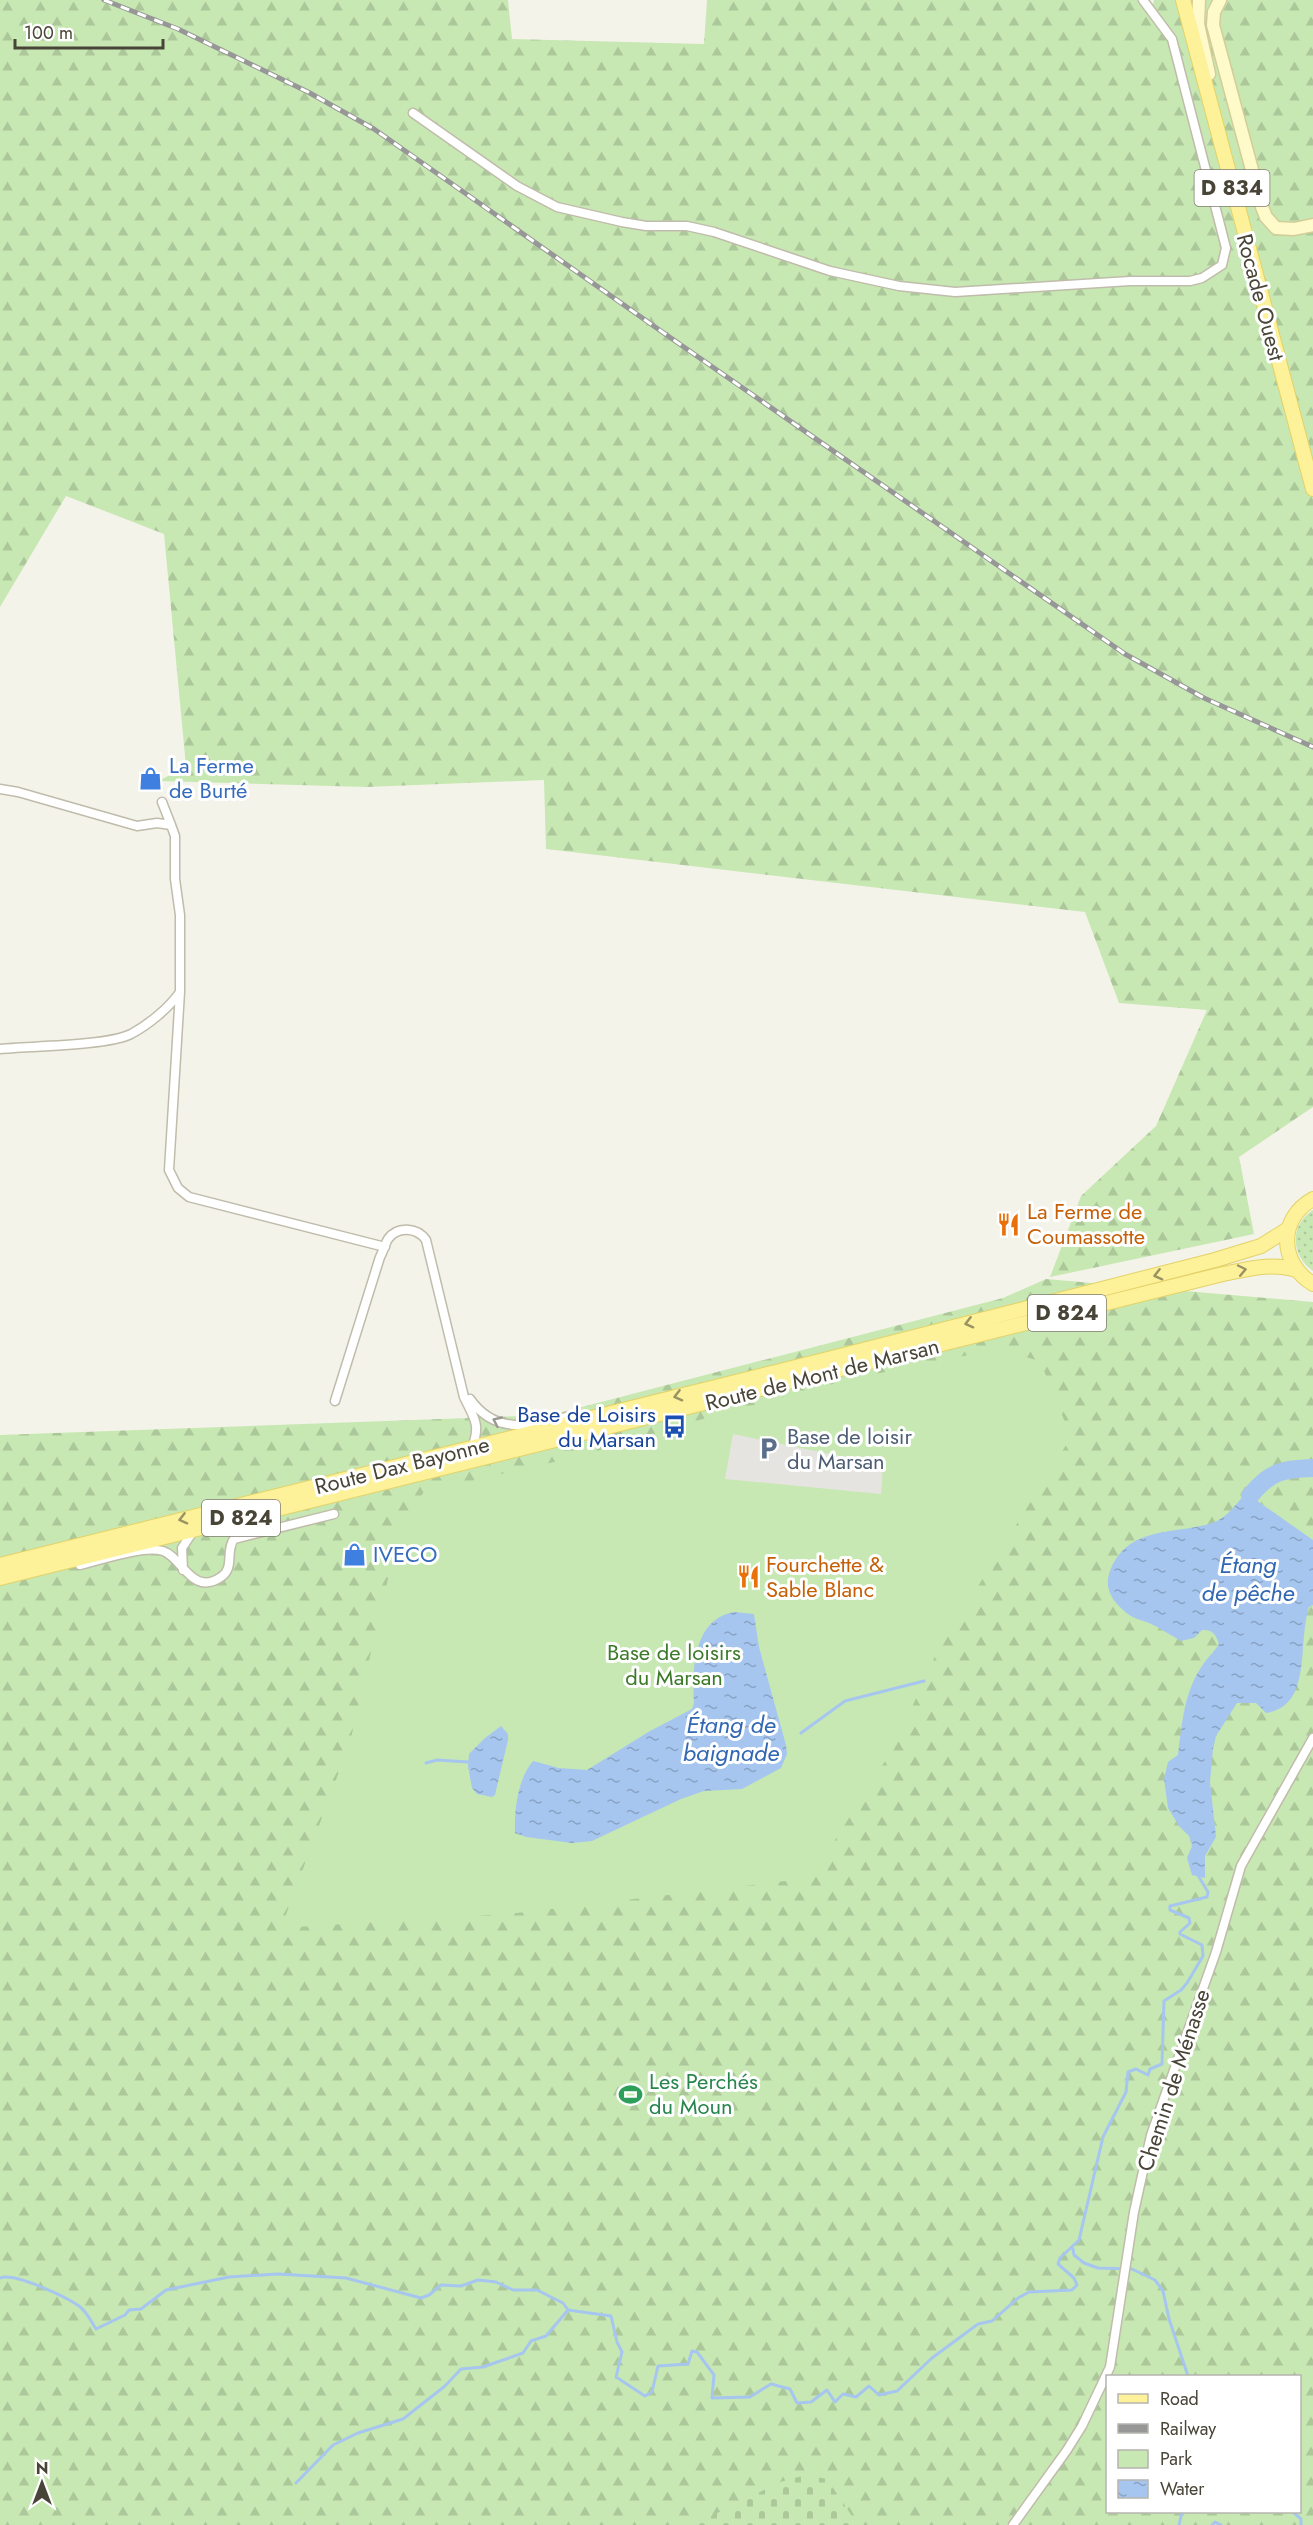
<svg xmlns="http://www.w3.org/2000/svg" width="1313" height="2525" font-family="Jost,sans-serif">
	<defs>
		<pattern id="grass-dots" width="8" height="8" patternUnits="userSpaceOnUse" patternTransform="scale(1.5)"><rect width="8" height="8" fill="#c7e8b2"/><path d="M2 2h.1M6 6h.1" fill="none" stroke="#acc89a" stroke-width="1.8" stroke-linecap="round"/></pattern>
		<pattern id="forest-firs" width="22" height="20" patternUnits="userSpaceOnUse" patternTransform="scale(1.5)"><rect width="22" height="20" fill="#c7e8b2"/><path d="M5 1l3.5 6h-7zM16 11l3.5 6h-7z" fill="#acc89a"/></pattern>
		<pattern id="cemetery-stones" width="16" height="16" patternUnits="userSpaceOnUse" patternTransform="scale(1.5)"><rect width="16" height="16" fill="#c7e8b2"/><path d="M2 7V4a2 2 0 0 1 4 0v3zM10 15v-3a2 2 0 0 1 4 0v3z" fill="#acc89a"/></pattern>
		<pattern id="water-ripples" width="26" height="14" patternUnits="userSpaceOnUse" patternTransform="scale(1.5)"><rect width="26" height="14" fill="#a6c6f0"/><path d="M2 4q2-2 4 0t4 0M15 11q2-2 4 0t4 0" fill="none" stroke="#89a2c3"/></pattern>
	</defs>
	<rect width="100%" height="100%" fill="#f4f3e9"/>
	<path fill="url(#grass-dots)" d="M1313,1210V1271C1291,1256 1289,1225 1313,1210Z"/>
	<path fill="url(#forest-firs)" fill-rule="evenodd" d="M0,0H508L512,39L704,44L707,0H1144L1153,4L1154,0H1313V1107L1239,1157L1254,1234L1050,1277L1081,1196L1156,1126L1207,1010L1119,1003L1085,912L546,849L544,780L366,787L159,781L186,766L164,534L66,496L0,607Z
		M1046,1279L1313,1302V2525H0V1435L551,1415L1003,1298ZM1108,2376H1300V2512H1108Z"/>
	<path fill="url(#cemetery-stones)" d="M806,2475L827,2479L858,2525H693L780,2482Z"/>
	<path fill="#c7e8b2" d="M998,1349L1040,1361L1071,1437L937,1652L894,1747L811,1878L517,1913L281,1928L350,1742L401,1523L424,1492L584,1455L716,1415L856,1378Z"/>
	<path fill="#e6e4e0" d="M733,1434L883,1465L881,1494L725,1479Z"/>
	<path fill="url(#water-ripples)" d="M1246,1493L1313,1540V1605L1309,1607C1297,1645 1313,1706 1266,1713L1256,1703H1237L1216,1736L1213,1749L1210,1782L1216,1837L1205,1856V1878L1192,1875L1187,1858L1192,1846L1189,1836L1179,1826L1168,1808L1164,1779L1168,1762L1178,1755C1182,1724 1184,1690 1204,1663C1209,1656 1214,1652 1219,1644C1216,1635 1213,1629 1202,1630L1194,1638L1181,1641C1170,1635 1160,1628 1149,1623C1142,1620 1134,1619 1128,1614C1114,1603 1103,1590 1110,1571C1128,1525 1174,1535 1212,1523C1226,1519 1237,1503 1246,1493Z
		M735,1612L754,1614L759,1647L786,1745L787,1754L781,1768L742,1789L704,1791L681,1799L592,1841L572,1843L526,1837L515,1833C514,1810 518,1778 533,1761L559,1768L587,1770L650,1731L692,1709L694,1703C692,1670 693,1618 735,1612Z
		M501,1726L508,1734V1740L495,1795L492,1797L477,1794L472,1788L468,1766L469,1754L485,1738Z"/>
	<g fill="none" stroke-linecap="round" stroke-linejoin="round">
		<path stroke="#a6c6f0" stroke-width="3" d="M801,1733L845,1701L924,1681
			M426,1763L437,1760L468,1762
			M1073,2249L1074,2255L1084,2263L1098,2268L1132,2269L1155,2280L1163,2291L1169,2319L1188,2376
			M0,2278C14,2272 66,2297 79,2306C87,2312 91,2321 96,2329L125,2315L129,2310L141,2309L166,2290L229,2277L278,2274L346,2278L421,2298L429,2295L441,2285L461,2286L478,2280L496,2282L513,2290H537L563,2303L568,2310L611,2316L617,2342L622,2352L616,2377L645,2396L652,2392L658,2366L688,2364L692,2351L697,2352L714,2375L712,2398L750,2397L771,2384L790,2389L797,2403L811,2402L827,2390L835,2402L843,2394L856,2397L869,2386L879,2395L897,2391L932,2358L978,2324L992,2321L1018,2298L1029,2292L1072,2290L1077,2285L1074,2278L1058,2264L1060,2258L1079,2240L1103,2137L1126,2092L1128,2072L1136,2069L1148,2075L1150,2069L1162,2064L1164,2001L1181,1990L1187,1983L1203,1956L1202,1945L1180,1934V1932L1190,1923L1189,1918L1170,1910V1906L1207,1897L1208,1892L1199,1877
			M296,2483L333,2445L358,2433L403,2419L445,2386L461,2369L483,2367L523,2353L531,2341L546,2336L568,2310
			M1293,2512L1301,2519V2525
			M1179,2525L1182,2512
			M1212,2525L1215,2522L1221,2525"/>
		<path stroke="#a6c6f0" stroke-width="18" d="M1250,1496C1270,1471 1283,1469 1313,1468"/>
		<defs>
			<path id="street" d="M413,113L517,186L557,207L622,222L646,226H687L714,232L830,271L899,286L955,292L1130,281H1190L1202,278L1222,265L1226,248L1172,39L1143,0
				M0,789L18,792L137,826L157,823L171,825L175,836V879L180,915V992L169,1170L178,1188L189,1197L385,1247
				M162,802L171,825
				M0,1049C30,1046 107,1046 131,1034C148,1025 169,1008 180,992
				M470,1399C498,1439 537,1423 576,1415
				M335,1401L380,1257C383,1252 385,1244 388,1239C397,1226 417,1227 426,1240L464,1397C474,1418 481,1424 472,1448
				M80,1565C101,1560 144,1545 163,1551C182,1557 192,1597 221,1577C235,1568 225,1551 234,1539L334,1514
				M183,1570L182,1548L194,1530
				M1013,2525L1067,2450L1082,2426L1110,2367L1134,2212L1151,2135L1216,1952L1241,1866L1313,1738"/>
			<path id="secondary" d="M1199,0L1198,24L1209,74
				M1220,0L1214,12L1213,25L1262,207L1266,217L1276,228L1294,229L1313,225"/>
			<path id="primary" d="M1183,0L1313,489
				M1313,1199C1277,1219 1280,1264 1313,1284
				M0,1565L824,1360L1215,1260L1261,1246L1288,1229
				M0,1578L1223,1274C1248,1269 1272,1262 1296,1270"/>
		</defs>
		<use href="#street" stroke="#c0bcab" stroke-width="11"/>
		<use href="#secondary" stroke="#d3cd99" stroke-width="15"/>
		<use href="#primary" stroke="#e3d268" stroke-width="16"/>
		<use href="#street" stroke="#fff" stroke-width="8"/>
		<use href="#secondary" stroke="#fefac9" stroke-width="12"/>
		<use href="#primary" stroke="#fdf199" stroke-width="14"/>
		<defs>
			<path id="rail" d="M104,0L178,29L308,92L374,129L658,329L1125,654L1204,698L1313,747"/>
		</defs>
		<use href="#rail" stroke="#979797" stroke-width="5"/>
		<use href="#rail" stroke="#fff" stroke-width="3" stroke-dasharray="9" stroke-linecap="butt"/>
	</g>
	<defs><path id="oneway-chevron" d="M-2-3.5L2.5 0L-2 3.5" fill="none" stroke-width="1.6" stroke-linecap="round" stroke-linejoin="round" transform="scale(1.5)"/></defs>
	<g stroke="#999263">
		<use href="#oneway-chevron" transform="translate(1242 1270) rotate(-12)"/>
		<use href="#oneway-chevron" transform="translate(1158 1275) rotate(166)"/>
		<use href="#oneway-chevron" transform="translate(969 1323) rotate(166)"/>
		<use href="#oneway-chevron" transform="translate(678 1396) rotate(166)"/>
		<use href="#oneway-chevron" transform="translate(183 1519) rotate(166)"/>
	</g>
	<use stroke="#9a9891" href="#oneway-chevron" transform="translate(497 1421) rotate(-155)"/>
	<defs>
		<symbol id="shop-bare" viewBox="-9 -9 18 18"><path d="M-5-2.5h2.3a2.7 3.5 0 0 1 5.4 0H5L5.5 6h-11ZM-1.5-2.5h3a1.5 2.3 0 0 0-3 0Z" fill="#3f7fe0" stroke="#fff" stroke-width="2.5" paint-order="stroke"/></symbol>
		<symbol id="restaurant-bare" viewBox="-9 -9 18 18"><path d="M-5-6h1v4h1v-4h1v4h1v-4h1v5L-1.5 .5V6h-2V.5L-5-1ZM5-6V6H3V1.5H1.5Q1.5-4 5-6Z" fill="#e8710a" stroke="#fff" stroke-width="2.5" paint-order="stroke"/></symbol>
		<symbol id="bus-bare" viewBox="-9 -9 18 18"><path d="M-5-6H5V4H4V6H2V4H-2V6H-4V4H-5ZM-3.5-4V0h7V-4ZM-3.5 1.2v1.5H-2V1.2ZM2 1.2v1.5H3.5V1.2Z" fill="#1a4fb4" stroke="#fff" stroke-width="2.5" paint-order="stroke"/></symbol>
		<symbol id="parking-bare" viewBox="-9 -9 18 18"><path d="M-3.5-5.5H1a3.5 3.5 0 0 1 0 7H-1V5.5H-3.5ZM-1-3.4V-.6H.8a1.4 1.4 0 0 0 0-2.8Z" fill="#5c6f8a" stroke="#fff" stroke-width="2.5" paint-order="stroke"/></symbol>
		<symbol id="stadium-bare" viewBox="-9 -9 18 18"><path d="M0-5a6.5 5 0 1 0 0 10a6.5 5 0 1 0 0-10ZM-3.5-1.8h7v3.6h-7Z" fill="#2e9e5b" stroke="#fff" stroke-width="2.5" paint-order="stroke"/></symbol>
	</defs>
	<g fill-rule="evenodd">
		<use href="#shop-bare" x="134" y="762" width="33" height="33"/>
		<use href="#restaurant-bare" x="992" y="1208" width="33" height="33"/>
		<use href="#bus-bare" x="658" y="1410" width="33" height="33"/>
		<use href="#parking-bare" x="752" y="1432" width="33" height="33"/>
		<use href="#shop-bare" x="338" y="1538" width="33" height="33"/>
		<use href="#restaurant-bare" x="732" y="1560" width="33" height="33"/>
		<use href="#stadium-bare" x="614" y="2078" width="33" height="33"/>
	</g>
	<g text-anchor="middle" stroke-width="6" stroke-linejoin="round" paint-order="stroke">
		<g fill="#fff" stroke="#7f7c73" stroke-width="1.5">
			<rect x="1194.5" y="170" width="75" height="36" rx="4.5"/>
			<rect x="1028" y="1295" width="78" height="36" rx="4.5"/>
			<rect x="202" y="1500" width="78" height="36" rx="4.5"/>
		</g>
		<g font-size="21" font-weight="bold" fill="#484437">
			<text x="1232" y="195">D 834</text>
			<text x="1067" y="1320">D 824</text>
			<text x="241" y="1525">D 824</text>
		</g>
		<g font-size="22" fill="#484437" stroke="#fff">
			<text transform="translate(1261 297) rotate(75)" y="8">Rocade Ouest</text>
			<text transform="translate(822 1374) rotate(-14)" y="8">Route de Mont de Marsan</text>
			<text transform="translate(402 1465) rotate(-14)" y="8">Route Dax Bayonne</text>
			<text transform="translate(1173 2080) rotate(-72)" y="8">Chemin de Ménasse</text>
		</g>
		<g font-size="22" fill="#366cbe" stroke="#fff" text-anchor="start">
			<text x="169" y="773">La Ferme<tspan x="169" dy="25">de Burté</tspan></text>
			<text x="373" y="1562">IVECO</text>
		</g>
		<g font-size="22" fill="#c56008" stroke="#fff" text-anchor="start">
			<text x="1027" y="1219">La Ferme de<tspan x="1027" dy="25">Coumassotte</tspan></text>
			<text x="766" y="1572">Fourchette &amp;<tspan x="766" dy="25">Sable Blanc</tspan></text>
		</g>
		<g font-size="22" fill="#164399" stroke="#fff" text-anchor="end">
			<text x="656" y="1422">Base de Loisirs<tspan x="656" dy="25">du Marsan</tspan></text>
		</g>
		<g font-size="22" fill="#4e5e75" stroke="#fff" text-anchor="start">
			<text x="787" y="1444">Base de loisir<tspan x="787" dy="25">du Marsan</tspan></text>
		</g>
		<g font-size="22" fill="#3c7a2a" stroke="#fff">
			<text x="674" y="1660">Base de loisirs<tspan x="674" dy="25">du Marsan</tspan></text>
		</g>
		<g font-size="22" fill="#27864d" stroke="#fff" text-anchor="start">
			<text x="649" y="2089">Les Perchés<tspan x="649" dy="25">du Moun</tspan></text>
		</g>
		<g font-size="24" font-style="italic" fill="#3167b3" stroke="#fff">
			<text x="1248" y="1573">Étang<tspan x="1248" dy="28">de pêche</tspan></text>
			<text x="731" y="1733">Étang de<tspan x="731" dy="28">baignade</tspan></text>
		</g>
	</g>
	<rect x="1106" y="2375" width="195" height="138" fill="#ffffff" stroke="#b6b4af" stroke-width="1.5"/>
	<rect x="1118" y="2394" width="30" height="9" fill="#fdf199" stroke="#b6b4af" stroke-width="1.5"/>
	<text x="1160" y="2405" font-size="18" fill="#484437">Road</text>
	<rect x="1118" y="2424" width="30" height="9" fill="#979797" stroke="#b6b4af" stroke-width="1.5"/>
	<text x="1160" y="2435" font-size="18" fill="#484437">Railway</text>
	<rect x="1118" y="2450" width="30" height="18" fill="#c7e8b2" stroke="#b6b4af" stroke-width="1.5"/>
	<text x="1160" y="2465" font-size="18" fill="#484437">Park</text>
	<rect x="1118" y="2480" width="30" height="18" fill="url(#water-ripples)" stroke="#b6b4af" stroke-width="1.5"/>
	<text x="1160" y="2495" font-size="18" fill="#484437">Water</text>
	<g transform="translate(42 2483)" stroke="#ffffff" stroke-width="4.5" paint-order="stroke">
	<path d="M0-4.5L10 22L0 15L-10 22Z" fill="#484437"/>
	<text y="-9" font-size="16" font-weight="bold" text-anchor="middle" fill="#484437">N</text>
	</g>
	<path d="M15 39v9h148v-9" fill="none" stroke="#484437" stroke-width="3"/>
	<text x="24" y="39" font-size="18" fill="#484437" stroke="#ffffff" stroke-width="4.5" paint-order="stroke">100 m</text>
</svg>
